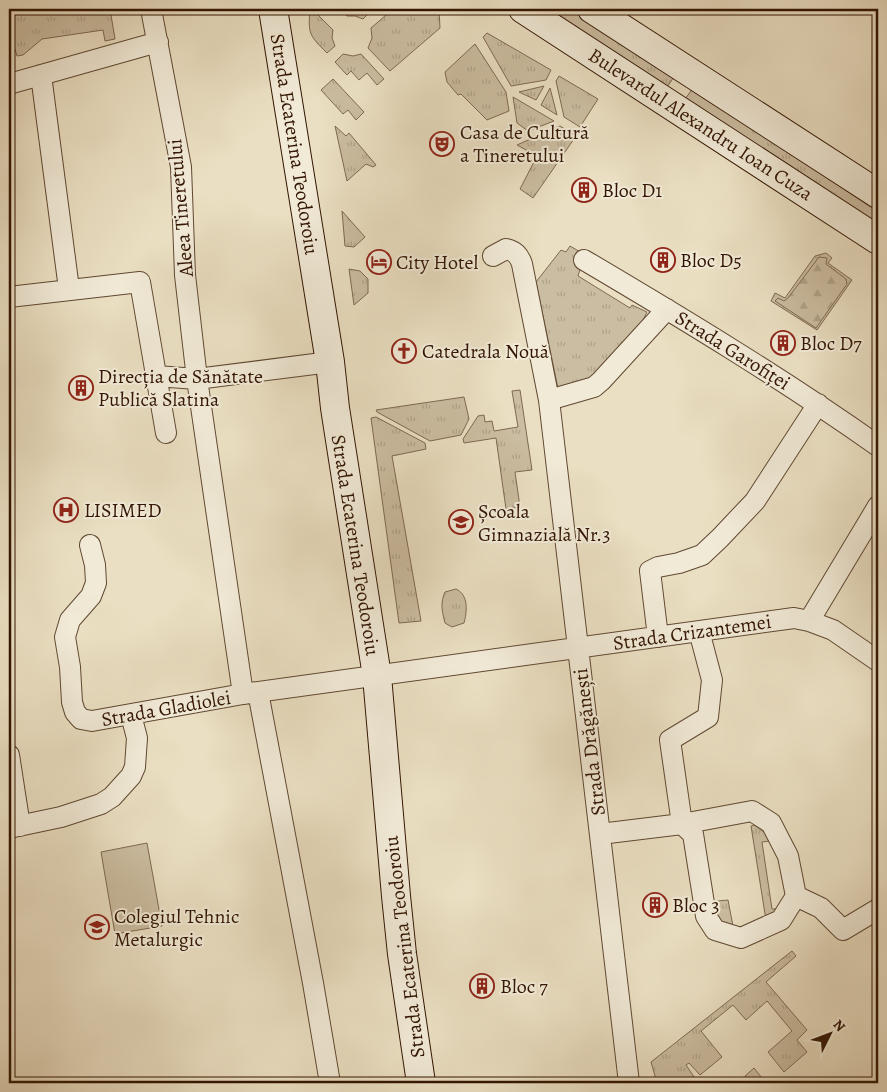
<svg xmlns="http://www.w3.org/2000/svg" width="887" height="1092" font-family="Alegreya,serif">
	<defs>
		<pattern id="grass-tufts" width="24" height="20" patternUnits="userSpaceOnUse" patternTransform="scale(1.25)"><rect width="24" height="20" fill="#cbbda1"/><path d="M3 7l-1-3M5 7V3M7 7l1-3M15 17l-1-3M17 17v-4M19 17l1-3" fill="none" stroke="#afa289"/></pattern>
		<pattern id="forest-firs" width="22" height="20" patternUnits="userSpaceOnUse" patternTransform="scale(1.25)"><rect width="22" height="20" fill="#cbbda1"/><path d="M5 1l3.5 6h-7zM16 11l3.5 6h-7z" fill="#afa289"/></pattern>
	</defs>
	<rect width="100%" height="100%" fill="#eadfc2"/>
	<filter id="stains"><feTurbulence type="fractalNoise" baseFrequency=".004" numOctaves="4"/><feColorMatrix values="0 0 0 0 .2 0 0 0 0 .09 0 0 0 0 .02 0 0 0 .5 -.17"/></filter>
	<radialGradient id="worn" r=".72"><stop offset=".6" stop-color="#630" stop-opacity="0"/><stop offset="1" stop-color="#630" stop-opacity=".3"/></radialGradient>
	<path fill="url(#grass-tufts)" stroke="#7e6952" d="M9,9H110L115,39L105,41L103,30L42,39L23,55L17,56L15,49L9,50Z
		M310,9H312L333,30L332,38L335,46L327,53C309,35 308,34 310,9Z
		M339,9H373L363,19L355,16H347Z
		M393,9H439L440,28L390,71L368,48L372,38L371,28Z
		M541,9H575L676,74L667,87Z
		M487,33L551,70L546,80L511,86L483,37Z
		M475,44L506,92L509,111L487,120L461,94L458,95L447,82L445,72Z
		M343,54L353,56L361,54L384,79L377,85L367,73L359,80L351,71L347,75L335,62Z
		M559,76L598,99L580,127L564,117L556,81Z
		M333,79L364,112L356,120L348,110L343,114L321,90Z
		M544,86L536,100L519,92Z
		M550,88L557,115L541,105Z
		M693,88L878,212V234L683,102Z
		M513,97L554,121L528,131L517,123Z
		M335,126L346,136L349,133L376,165L373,167L366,164L347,181Z
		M560,126L576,136L533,198L520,189L537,156L517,145Z
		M342,211L365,237L354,247L345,246Z
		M570,246L582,253L581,266L578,276L630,308L632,305L647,312L636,334L605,374L559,393L536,282L561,250L566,252Z
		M826,253L832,258L828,263L852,280L817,330L771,301L775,293L785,298L815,256Z
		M349,269L360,271L368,279V293L354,305Z
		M520,390L532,470L515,472L520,507L506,509L496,438L464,443L463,439L478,416L484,415L485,422L492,421L494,431L518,427L512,391Z
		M464,397L469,419L461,435L430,441L377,412L376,410Z
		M376,417L425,443L426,449L392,456L421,621L399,623L371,418Z
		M456,589C469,595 467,612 464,623L452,627L445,623C442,611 440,603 445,592Z
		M754,825L768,835L771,841L762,842L772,909H776L777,919L766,920L751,826Z
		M728,900L733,926L723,927L707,902Z
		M792,951L796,956L766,982L807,1030L797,1040L807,1052L784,1072L768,1052L792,1031L767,1001L746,1020L733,1005L701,1031L722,1057L700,1075L689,1063L686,1065L698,1083H657L651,1062Z
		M754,1068L766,1083H750L745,1076Z"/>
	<path fill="url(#forest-firs)" stroke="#7e6952" d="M819,257L827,258L826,264L846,279L847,284L816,328L775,301L778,298L784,301L788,298Z"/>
	<path fill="#cbbda1" stroke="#7e6952" d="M147,843L162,926L115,934L101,852Z"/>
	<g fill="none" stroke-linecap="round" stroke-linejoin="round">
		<defs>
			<path id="street" d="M151,9L181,167L185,275L197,379L243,694
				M41,75L69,289
				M9,84L158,42
				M493,256L506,249C515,251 519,255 522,264L549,400L629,1083
				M584,260C684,319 783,379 878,446
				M9,297L140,282L166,433
				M156,376L197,379L330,362
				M549,400L594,387L601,381L667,309
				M90,545L95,565L96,583L91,596L70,620L65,637L70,667L72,702L75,712L81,719L92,721L243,694L794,618L809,621L833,630L878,661
				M809,621L878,506
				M658,637L650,571L658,567L679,563L702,555L720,538L755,501L818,404
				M258,692L313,983L330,1083
				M9,755L20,826
				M9,828L61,817L101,804L112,797L131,776L135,767L137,738L131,715
				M600,834L682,824L752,811L771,823L788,856L796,896L781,920L741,938L715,930L706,916L693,834L682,824L670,740L708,717L712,680L699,631
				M796,896L821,908L843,930L878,909"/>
			<path id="secondary" d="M273,9L330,362L335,408L377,676L396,896L402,954L421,1083
				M523,9L878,240
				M592,9L878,194"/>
		</defs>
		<use href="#street" stroke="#604832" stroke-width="22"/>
		<use href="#secondary" stroke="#321502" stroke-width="30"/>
		<use href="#street" stroke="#f1ead7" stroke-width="20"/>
		<use href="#secondary" stroke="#f1ead7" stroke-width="28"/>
	</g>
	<defs>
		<symbol id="theatre-ring" viewBox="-11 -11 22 22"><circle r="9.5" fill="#f1ead7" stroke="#8f2418" stroke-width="1.5"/><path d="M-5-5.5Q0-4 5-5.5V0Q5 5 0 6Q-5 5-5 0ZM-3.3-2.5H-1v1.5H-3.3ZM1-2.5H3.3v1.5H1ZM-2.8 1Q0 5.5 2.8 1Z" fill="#8f2418"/></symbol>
		<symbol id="building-ring" viewBox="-11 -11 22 22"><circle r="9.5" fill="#f1ead7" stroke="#8f2418" stroke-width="1.5"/><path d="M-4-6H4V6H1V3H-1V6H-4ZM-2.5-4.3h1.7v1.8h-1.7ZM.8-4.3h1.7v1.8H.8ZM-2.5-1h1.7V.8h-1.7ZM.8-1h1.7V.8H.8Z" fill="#8f2418"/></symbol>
		<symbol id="hotel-ring" viewBox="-11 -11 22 22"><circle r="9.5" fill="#f1ead7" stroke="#8f2418" stroke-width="1.5"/><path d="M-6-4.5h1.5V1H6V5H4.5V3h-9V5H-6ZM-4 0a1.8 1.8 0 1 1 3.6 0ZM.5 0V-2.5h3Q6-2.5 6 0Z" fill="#8f2418"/></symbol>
		<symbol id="church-ring" viewBox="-11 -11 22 22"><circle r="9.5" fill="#f1ead7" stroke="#8f2418" stroke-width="1.5"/><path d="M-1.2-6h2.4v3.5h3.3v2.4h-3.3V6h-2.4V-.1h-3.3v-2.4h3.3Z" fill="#8f2418"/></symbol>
		<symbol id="hospital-ring" viewBox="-11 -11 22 22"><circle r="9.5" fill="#f1ead7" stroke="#8f2418" stroke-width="1.5"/><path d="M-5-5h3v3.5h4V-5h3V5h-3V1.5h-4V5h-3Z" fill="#8f2418"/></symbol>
		<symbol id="school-ring" viewBox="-11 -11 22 22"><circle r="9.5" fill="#f1ead7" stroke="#8f2418" stroke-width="1.5"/><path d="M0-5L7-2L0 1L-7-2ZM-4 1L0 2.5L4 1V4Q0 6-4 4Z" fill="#8f2418"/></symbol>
	</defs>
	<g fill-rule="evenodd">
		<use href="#theatre-ring" x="428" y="130" width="28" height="28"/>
		<use href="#building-ring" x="570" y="176" width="28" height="28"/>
		<use href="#building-ring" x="649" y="246" width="28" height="28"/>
		<use href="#hotel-ring" x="365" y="248" width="28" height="28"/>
		<use href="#building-ring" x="769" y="329" width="28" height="28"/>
		<use href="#church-ring" x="390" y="337" width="28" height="28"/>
		<use href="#building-ring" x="67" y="374" width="28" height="28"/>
		<use href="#hospital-ring" x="52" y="496" width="28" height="28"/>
		<use href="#school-ring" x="447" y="508" width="28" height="28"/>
		<use href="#building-ring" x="641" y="891" width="28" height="28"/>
		<use href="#school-ring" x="83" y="913" width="28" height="28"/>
		<use href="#building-ring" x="468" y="972" width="28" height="28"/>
	</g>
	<g text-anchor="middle" stroke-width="4" stroke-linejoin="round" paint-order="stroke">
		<g font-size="20" fill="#321502" stroke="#f1ead7">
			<text transform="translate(701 124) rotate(33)" y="7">Bulevardul Alexandru Ioan Cuza</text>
			<text transform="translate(295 144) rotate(81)" y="7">Strada Ecaterina Teodoroiu</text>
			<text transform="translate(180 208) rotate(-95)" y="7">Aleea Tineretului</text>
			<text transform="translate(733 350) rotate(32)" y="7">Strada Garofiței</text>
			<text transform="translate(356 545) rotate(81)" y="7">Strada Ecaterina Teodoroiu</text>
			<text transform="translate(692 632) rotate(-8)" y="7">Strada Crizantemei</text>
			<text transform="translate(166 708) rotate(-10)" y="7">Strada Gladiolei</text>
			<text transform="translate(589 742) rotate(-97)" y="7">Strada Drăgănești</text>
			<text transform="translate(404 947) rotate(-97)" y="7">Strada Ecaterina Teodoroiu</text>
		</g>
		<g font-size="20" fill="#321502" stroke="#f1ead7" text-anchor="start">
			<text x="460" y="139">Casa de Cultură<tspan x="460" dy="23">a Tineretului</tspan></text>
			<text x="602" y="197">Bloc D1</text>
			<text x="680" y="267">Bloc D5</text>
			<text x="396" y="269">City Hotel</text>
			<text x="800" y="350">Bloc D7</text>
			<text x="422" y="358">Catedrala Nouă</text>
			<text x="98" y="383">Direcția de Sănătate<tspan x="98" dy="23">Publică Slatina</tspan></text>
			<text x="84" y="517">LISIMED</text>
			<text x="478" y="518">Școala<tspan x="478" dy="23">Gimnazială Nr.3</tspan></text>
			<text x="672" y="912">Bloc 3</text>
			<text x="114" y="923">Colegiul Tehnic<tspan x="114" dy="23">Metalurgic</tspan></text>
			<text x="500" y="993">Bloc 7</text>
		</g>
	</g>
	<rect width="887" height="1092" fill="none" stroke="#eadfc2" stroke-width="30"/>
	<rect x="10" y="10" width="867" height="1072" fill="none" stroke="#321502" stroke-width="2.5"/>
	<rect x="15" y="15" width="857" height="1062" fill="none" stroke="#321502"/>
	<g transform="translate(830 1034) rotate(48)" stroke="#f1ead7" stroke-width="4" paint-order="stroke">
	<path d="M0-4L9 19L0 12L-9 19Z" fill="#321502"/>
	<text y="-8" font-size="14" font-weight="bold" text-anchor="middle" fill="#321502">N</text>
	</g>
	<rect width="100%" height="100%" filter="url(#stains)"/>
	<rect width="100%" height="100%" fill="url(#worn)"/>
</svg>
